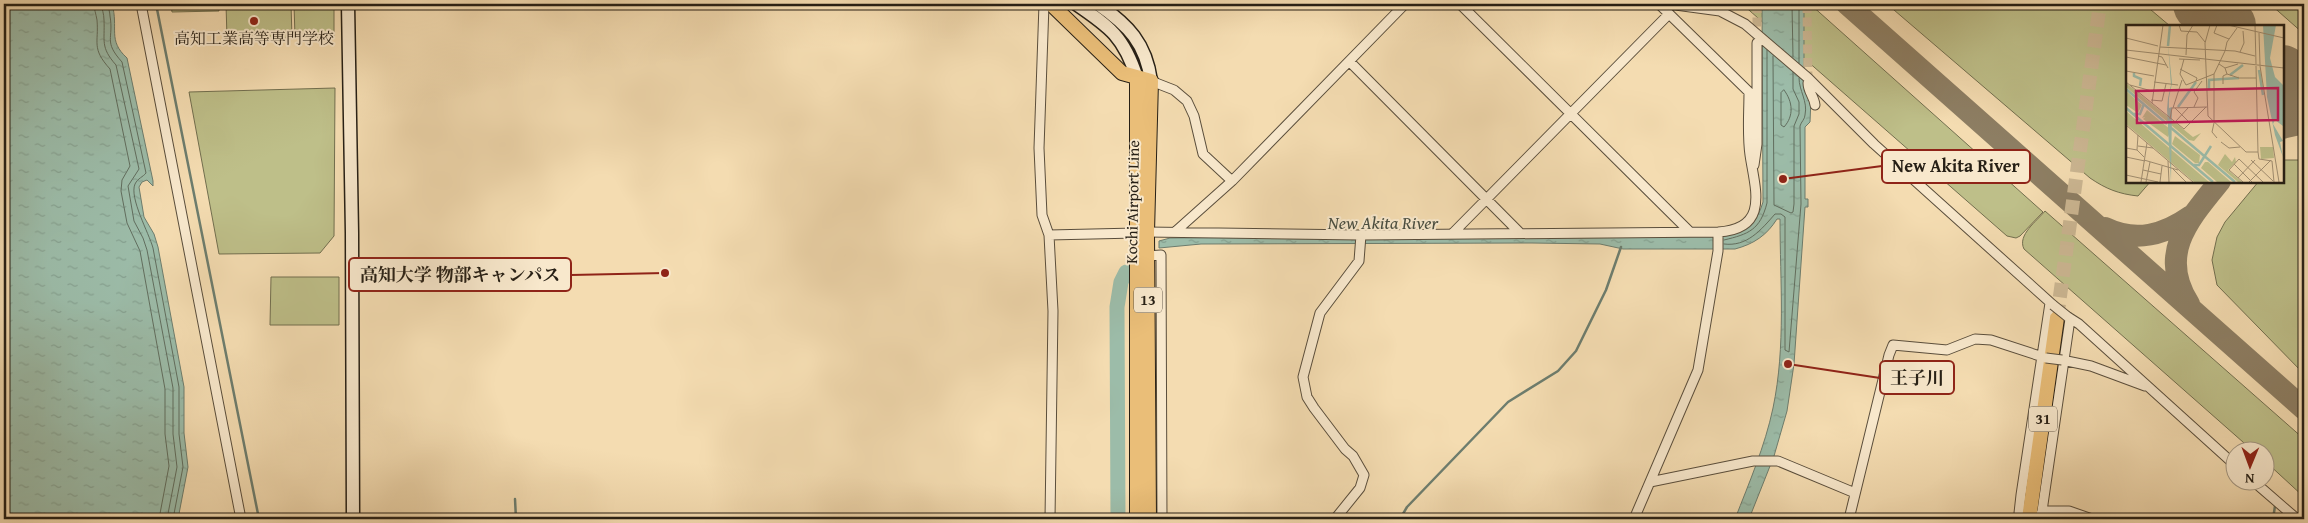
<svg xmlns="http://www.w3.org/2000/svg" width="2308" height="523" font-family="'Gentium Book Plus','Noto Serif JP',serif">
	<defs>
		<pattern id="water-ripples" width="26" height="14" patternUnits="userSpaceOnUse" patternTransform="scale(1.25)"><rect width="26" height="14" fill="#9cbca9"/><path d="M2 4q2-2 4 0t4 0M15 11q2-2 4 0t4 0" fill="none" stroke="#86a191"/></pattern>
	</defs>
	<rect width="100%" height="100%" fill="#f4dcb1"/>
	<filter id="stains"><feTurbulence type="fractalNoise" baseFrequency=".004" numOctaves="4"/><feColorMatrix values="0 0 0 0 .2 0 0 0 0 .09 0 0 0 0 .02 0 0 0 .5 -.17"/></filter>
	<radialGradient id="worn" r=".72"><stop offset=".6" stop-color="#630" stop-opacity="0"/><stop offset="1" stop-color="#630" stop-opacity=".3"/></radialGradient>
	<path fill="#bebf89" stroke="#726f4f" d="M171,4H218L219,11L172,12Z
		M226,4H291L292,38H227Z
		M294,4H334V37H295Z
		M1742,4H1810L2043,212L2020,236L2016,238L2007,236Z
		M1887,4H2144L2170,26H2127V181H2151L2138,196C2119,194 2106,189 2090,178Z
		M2270,4H2304V34Z
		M335,88L334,236L320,253L219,254L189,92Z
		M2285,160H2304V374L2217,285L2212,260L2217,237L2225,222L2259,181H2282V162Z
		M2045,211L2304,439V497L2266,462V450H2252L2024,249C2017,235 2037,221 2045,211Z
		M271,277H339V325H270Z"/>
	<path fill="url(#water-ripples)" stroke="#6d7d6e" d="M4,4H57L59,6L61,4H112C119,28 107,40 127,58L153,181V186L147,180L142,182L139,187L144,217L154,234L158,247L184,387V433L188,467L178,519H4Z
		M1762,4H1804V86L1811,99L1810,122L1805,127V199H1808V207H1805L1794,364L1787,411L1774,456L1749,519H1735C1749,483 1765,446 1773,408C1786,346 1780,282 1780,219H1777C1767,235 1754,244 1735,249H1623L1600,244L1532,243L1201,244L1159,248V241L1170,238L1733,233C1750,229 1758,219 1763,202Z"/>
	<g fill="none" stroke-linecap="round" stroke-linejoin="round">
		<path stroke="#616e5f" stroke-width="1" d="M94,4C94,9 96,14 97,20C99,43 91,48 110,69L130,166L122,180L121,191L127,223L140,251L165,389V434L169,466L159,519
			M101,4C102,9 104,14 104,20C105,41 100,47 116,65L139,169L128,186L134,221L143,238L147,250L173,388V434L177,467L167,519
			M108,4C108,8 110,12 110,16C114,39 103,41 122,62L146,173C143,177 138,178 135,184C129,198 149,233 153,248L179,387V434L183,467L173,519
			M1792,4L1793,57
			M1799,4V63
			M1773,56L1774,205L1791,213L1793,212L1794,204V126L1799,114V102L1793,89V72
			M1784,90C1793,102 1794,116 1784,127L1781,125V93Z
			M1724,240C1749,234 1760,230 1767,203V50
			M1724,244C1747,247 1761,230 1775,214H1781L1785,217V350L1789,352L1801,204L1800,126C1801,122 1805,119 1805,115C1808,101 1799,91 1799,78"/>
		<path stroke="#6d7d6e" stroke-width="2.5" d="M156,4L259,519
			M515,499L516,519
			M1400,519L1407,507L1508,402L1558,371L1576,351L1606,290L1621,247
			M2273,519L2275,506"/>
		<path stroke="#9cbca9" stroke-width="15" d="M1118,519L1117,307L1121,282L1126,272"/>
		<path stroke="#8d7e63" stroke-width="22" d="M1847,4L2304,409
			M2282,128L2304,123
			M2105,228C2136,243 2164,235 2191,216
			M2189,304C2157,254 2189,219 2220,181"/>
		<path stroke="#8d7e63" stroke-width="58" d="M2202,4L2227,26
			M2282,74L2304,94"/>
		<path stroke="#cbb692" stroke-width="9" stroke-dasharray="9 4.5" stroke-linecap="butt" d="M1757,4V40
			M1807,4L1808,83"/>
		<path stroke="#cbb692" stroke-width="14" stroke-dasharray="14 7" stroke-linecap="butt" d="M2057,318L2100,4"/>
		<defs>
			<path id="street" d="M141,4L241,519
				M1044,4L1039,148L1042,215L1049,235L1053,311L1050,519
				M1460,4L1690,232
				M1668,4L1720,11L1745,24L1808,78L1874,144L2053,305
				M1350,62L1520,233
				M1151,81L1174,90L1187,101L1194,116L1203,154L1232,181
				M1808,83C1808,92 1814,96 1815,105
				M1754,165L1757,144V43
				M1176,231L1232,181L1405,4
				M1147,232L1361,235L1718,232C1770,229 1755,189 1750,155C1747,134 1749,112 1749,92L1659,4
				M1452,234L1669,14
				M1049,235L1136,233
				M1147,256L1161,255L1162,519
				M2068,317L2079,324L2236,466
				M2062,360L2091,366L2145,386
				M2252,480L2297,519
				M1650,482L1753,461H1778L1855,493
				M2042,511H2069L2092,519
				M1335,519L1360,488L1364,475L1353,456L1345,449L1314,408L1307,397L1303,377L1320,313L1359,261L1361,235
				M1634,519L1698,370L1718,251V232
				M1849,519L1889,355L1893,345L1947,350L1975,339L1991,340L2046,358
				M2022,519L2019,513L2021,495L2050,303
				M2039,519L2042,511L2070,319"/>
			<path id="secondary" d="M348,4L352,233L353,519
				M1076,4C1110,27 1124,37 1137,78
				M1098,4C1128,25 1146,43 1151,81"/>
			<path id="primary" d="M1051,4L1122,73L1151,81L1147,232L1149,519
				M1137,78V519
				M2029,519L2057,318"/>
		</defs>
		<use href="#street" stroke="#5a4e3c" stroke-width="11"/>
		<use href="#secondary" stroke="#261f15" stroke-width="15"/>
		<use href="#primary" stroke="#261f15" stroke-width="16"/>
		<use href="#street" stroke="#f8e8cc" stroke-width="9"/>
		<use href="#secondary" stroke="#f8e8cc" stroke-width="12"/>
		<use href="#primary" stroke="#eabe78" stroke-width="14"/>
		<defs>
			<path id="street-bridge" d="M2053,305L2068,317
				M2046,358L2062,360"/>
		</defs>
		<use href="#street-bridge" stroke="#5a4e3c" stroke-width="11" stroke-linecap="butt"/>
		<use href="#street-bridge" stroke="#f8e8cc" stroke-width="9"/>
	</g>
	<circle fill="#8f2418" stroke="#f8e8cc" stroke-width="2" cx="254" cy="21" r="5"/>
	<g text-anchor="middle" stroke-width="4" stroke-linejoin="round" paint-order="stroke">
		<g fill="#f8e8cc" stroke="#655b4c" stroke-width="1">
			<rect x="1134" y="287.5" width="28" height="25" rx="4"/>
			<rect x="2029" y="406.5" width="28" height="25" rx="4"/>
		</g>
		<g font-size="15" font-weight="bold" fill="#261f15">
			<text x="1148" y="305">13</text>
			<text x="2043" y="424">31</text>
		</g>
		<g font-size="16" fill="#261f15" stroke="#f8e8cc">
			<text x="254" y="44">高知工業高等専門学校</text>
		</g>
		<g font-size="16" fill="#261f15" stroke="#f8e8cc">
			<text transform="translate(1132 202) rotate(-89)" y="6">Kochi Airport Line</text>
		</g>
		<g font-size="18" font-style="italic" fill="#494e41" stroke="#f8e8cc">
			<text x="1383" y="229">New Akita River</text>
		</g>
	</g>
	<g transform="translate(2126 25)">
		<rect width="158" height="158" fill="#f4dcb1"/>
		<path d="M0,58L67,112L75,108L68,116L63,115L0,62ZM0,66L16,80L12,88L0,80ZM21,85L45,105L42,112L17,94L19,92L16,93ZM0,86L83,157H68L0,99ZM49,111L74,130L73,138H69L46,119ZM134,122H147L148,133L135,134ZM99,129L106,137L109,132L110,137L102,145L116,157H112L92,140ZM79,137H82L105,157H91L75,143Z" fill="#bebf89"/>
		<path d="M137,0H150L144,33L149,52L157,60V101L149,95L147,99L157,116L154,117L157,132L149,110L141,72ZM42,19L46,58L43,73V83L46,82L45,157L41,84L42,73L45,60Z" fill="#9cbca9"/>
		<path fill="none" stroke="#9cbca9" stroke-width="2.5" d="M42,21L44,0M133,45L137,70M8,48V51L15,54L14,61M104,50L117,40M97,54L113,53M0,64L41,99M83,65V55L97,54M52,82L70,57M0,83L87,157M7,89H14L18,79M44,102L109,157M67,140H73L85,121"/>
		<path fill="none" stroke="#a29073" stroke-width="1" d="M53,0L55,6L71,7L79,17M84,0L79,18L82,91L120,127H132L133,134L146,136L148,157M91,0L88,8L103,14M102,0L158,13M129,0L130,39M133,8L134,40M0,13L32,21M0,16V37M34,22L109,26L129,31M0,25L158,43M99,26L101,17L111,3M114,27L118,18L117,6M60,30L61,10L67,0M32,31L36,32L42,43M0,32L40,40M53,34L74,35M58,34L54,49L60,60L88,49M93,39L99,43L112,39M130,41L132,127M134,41L153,157M54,44L71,53L70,56M0,46L28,51M101,49L113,53H130M0,57L58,104L80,82M28,57L52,60M97,59V51L101,49L99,43M4,60L26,66M25,75L36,76L40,59M26,78L37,0M68,82L72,73L68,67L76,56M47,83L56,55M49,83L64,98M44,94L46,83L81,82M50,96L62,83M88,97V49L99,26M88,98L86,107L91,113M0,100L67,157M95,117L103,123L114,122M12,121L27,123M0,123L11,125L18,132M11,125L12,110M0,132L19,136M18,135L52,145M125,135L147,156M42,136L43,157M108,139L126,157M47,144L60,157M17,145L35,149M0,150L32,157M112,153L129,135M15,157L21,118M20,157L24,137M34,157L36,141M117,157L103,145L113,134L137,157M123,157L145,135"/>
		<path fill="#c2185b" fill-opacity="0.15" stroke="#c2185b" stroke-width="2.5" d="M152,63V95L11,98L10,66Z"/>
		<rect width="158" height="158" fill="none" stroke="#261f15" stroke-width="2.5"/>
	</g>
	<path fill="none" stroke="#8f2418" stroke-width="2" d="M1783 179L1882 166M665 273L571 275M1788 364L1880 378"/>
	<g fill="#8f2418" stroke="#f8e8cc" stroke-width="2">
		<circle cx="1783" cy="179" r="5"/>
		<circle cx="665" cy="273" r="5"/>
		<circle cx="1788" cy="364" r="5"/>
	</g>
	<g fill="#f8e8cc" stroke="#8f2418" stroke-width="2">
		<rect x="1882" y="150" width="148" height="33" rx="5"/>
		<rect x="349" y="258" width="222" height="33" rx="5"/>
		<rect x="1880" y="361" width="74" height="33" rx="5"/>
	</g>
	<g font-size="18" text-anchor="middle" font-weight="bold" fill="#261f15">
		<text x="1956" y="172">New Akita River</text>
		<text x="460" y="281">高知大学 物部キャンパス</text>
		<text x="1917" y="384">王子川</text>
	</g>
	<rect width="2308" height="523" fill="none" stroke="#f4dcb1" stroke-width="20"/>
	<rect x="5" y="5" width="2298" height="513" fill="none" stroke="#261f15" stroke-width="2.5"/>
	<rect x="10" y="10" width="2288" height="503" fill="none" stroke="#261f15"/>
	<g transform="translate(2250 466) rotate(181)"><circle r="24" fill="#f8e8cc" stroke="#a49883"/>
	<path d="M0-4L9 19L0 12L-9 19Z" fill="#8f2418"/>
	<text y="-8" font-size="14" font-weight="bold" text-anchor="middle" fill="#261f15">N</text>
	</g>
	<rect width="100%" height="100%" filter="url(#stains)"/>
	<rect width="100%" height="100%" fill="url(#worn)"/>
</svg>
